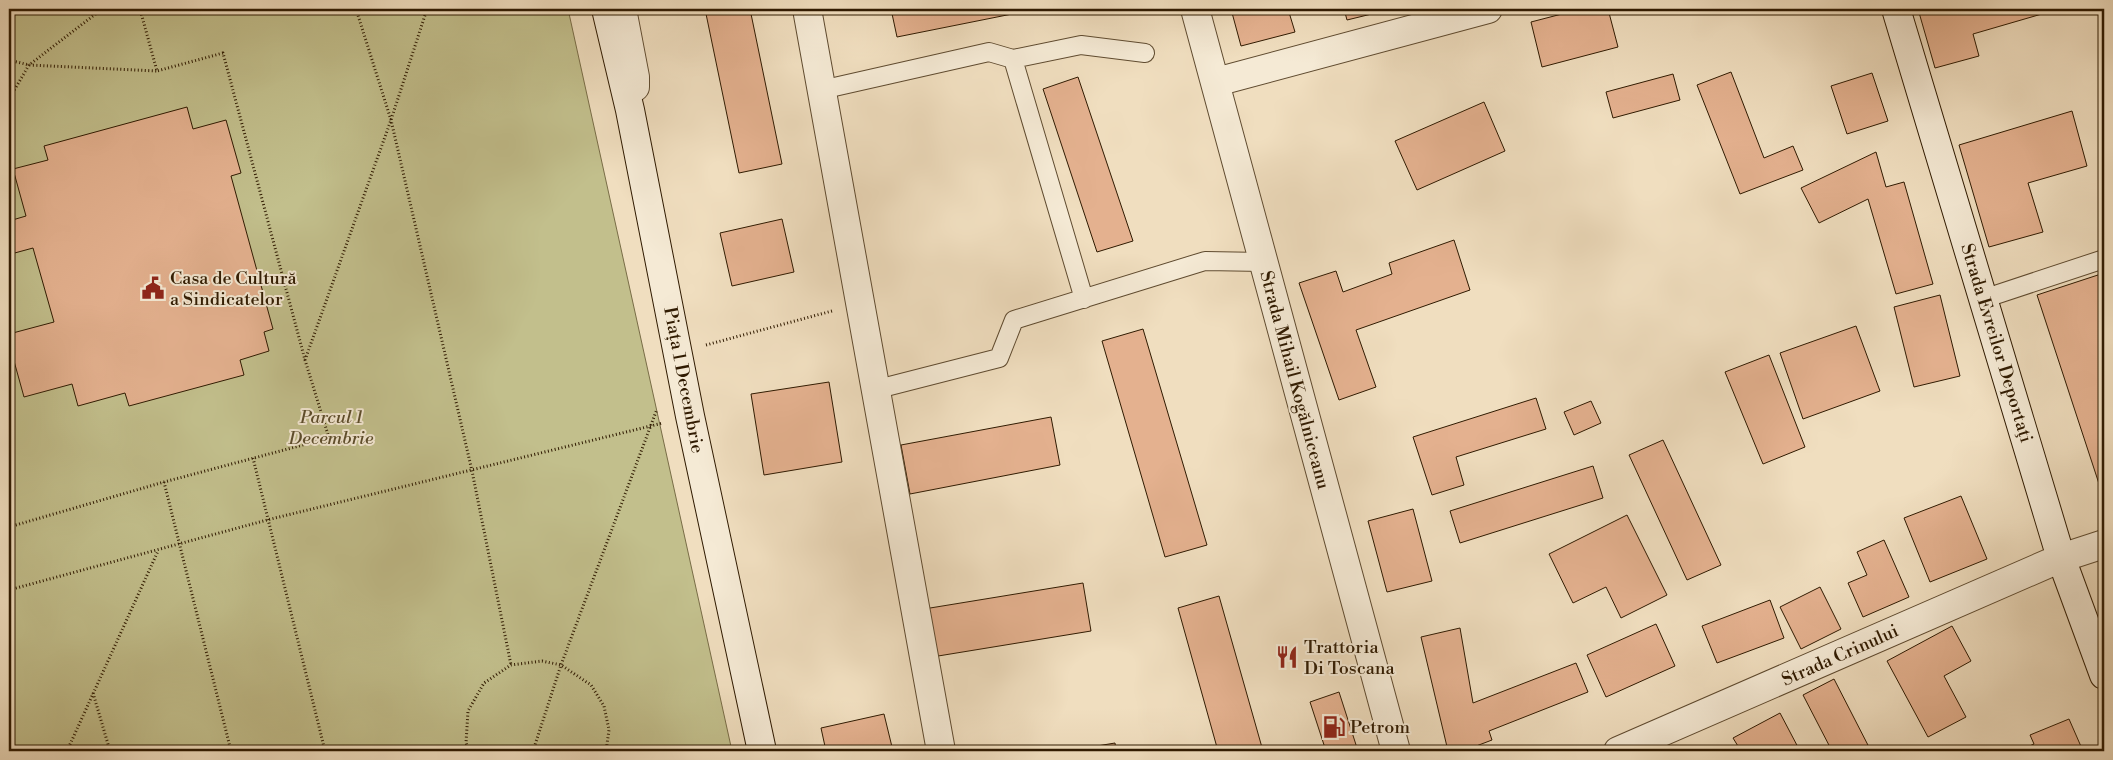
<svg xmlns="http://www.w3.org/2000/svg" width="2113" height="760" font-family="'Libre Bodoni',serif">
	<rect width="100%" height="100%" fill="#f0debf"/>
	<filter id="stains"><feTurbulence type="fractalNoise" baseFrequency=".004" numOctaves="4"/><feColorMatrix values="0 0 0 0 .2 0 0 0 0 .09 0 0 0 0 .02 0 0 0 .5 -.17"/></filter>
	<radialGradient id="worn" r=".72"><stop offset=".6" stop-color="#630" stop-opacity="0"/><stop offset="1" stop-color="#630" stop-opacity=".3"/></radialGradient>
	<path fill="#c2bf8c" stroke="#786c46" d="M9,9H568L732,751H9Z"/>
	<path fill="#e4b18f" stroke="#2f1a01" d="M705,9H750L782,164L739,173Z
		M891,9H1037L897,37Z
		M1231,9H1288L1295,32L1241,46Z
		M1344,9H1392L1347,20Z
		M1581,9H1608L1618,47L1542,67L1531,22Z
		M1918,9H2059L1973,34L1979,56L1935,68Z
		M1731,72L1764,158L1793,146L1803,170L1740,194L1697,85Z
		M1872,73L1888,121L1847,134L1831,86Z
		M1673,74L1680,100L1613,118L1606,92Z
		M1078,77L1133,241L1097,252L1043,89Z
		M1484,102L1505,151L1417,190L1395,141Z
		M187,107L193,129L226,120L241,173L231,176L273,329L264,332L269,351L240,360L244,375L129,406L125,393L78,406L72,384L24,397L9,343V334L54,322L33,248L11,254L9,245V221L26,216L13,169L48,160L44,146Z
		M2072,111L2087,166L2028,183L2043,232L1989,247L1959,145Z
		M1876,152L1886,187L1904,182L1933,284L1896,294L1868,199L1819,223L1801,188Z
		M782,219L794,272L732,286L720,233Z
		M1454,240L1470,290L1356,330L1376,387L1339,400L1299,283L1336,271L1343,292L1392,274L1389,263Z
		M2104,273V499L2037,295Z
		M1940,295L1960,376L1914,387L1894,307Z
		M1856,326L1880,391L1803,419L1780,353Z
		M1143,329L1207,545L1165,557L1102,341Z
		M1769,355L1805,447L1763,464L1725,372Z
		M829,382L842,462L764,475L751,394Z
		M1536,398L1546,429L1456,457L1464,485L1432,495L1413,437Z
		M1591,401L1601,423L1574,435L1564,412Z
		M1051,417L1060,465L910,494L901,445Z
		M1663,440L1721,565L1687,580L1629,455Z
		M1593,466L1603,498L1460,543L1450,511Z
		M1961,496L1987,559L1930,582L1904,518Z
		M1413,509L1432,581L1387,592L1368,521Z
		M1627,515L1667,595L1621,618L1606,587L1573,603L1549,554Z
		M1884,540L1909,597L1863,617L1848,583L1867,575L1857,552Z
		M1083,583L1091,631L932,657L924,609Z
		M1820,587L1841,629L1801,649L1780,607Z
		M1219,596L1263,751H1218L1178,608Z
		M1770,600L1784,638L1717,663L1702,626Z
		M1656,624L1675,666L1606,697L1587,655Z
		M1952,626L1971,661L1944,676L1966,717L1928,737L1887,661Z
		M1460,628L1473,703L1576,663L1588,692L1489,731L1492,740L1463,751H1448L1421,637Z
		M1834,679L1871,751H1832L1803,695Z
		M1339,692L1358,751H1326L1310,702Z
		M1780,713L1800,751H1741L1733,738Z
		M884,714L893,751H826L821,728Z
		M2069,719L2083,751H2018L2034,744L2030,735Z
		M1115,743L1116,751H1067Z"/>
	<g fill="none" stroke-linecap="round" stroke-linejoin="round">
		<defs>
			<path id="lane" d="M1013,59L1084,299
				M821,90L989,52L1013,59L1081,45L1145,53
				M1983,299L2104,259
				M874,390L999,358L1014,320L1205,261L1264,262"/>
			<path id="street" d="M622,9L635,77V87
				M807,9L941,751
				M1195,9L1396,751
				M1216,82L1488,9
				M1618,751L2061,558L2104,544"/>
			<path id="secondary" d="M606,9L630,110L690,416L762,751
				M1896,9L2061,558L2104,675"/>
		</defs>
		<use href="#lane" stroke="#5f4b30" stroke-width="20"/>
		<use href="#street" stroke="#5f4b30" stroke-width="30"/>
		<use href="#secondary" stroke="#2f1a01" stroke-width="30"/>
		<path stroke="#2f1a01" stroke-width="3" stroke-dasharray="1 2.5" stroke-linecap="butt" d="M356,9L391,120L472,471L511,665
			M9,60L29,65L157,71
			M9,99L29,65L102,9
			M706,345L832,311
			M305,360L391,120L427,9
			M253,458L325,751
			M164,482L231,751
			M9,527L164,482L329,438L305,360L223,53L157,71L140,9
			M9,590L267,520L663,423
			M93,693L110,751
			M67,751L158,551
			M469,751L466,743L468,711L484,683L511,665L542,661L561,665L591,685L604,706L609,730L606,751
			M533,751L561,665L657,409"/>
		<use href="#lane" stroke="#f5ead5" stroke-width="18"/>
		<use href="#street" stroke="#f5ead5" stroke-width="28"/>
		<use href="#secondary" stroke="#f5ead5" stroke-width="28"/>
	</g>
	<defs>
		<symbol id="civic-bare" viewBox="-9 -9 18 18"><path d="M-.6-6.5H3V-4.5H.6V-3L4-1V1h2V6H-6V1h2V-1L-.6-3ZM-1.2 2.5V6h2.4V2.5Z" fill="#8f2418" stroke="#f5ead5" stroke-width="2.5" paint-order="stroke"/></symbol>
		<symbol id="restaurant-bare" viewBox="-9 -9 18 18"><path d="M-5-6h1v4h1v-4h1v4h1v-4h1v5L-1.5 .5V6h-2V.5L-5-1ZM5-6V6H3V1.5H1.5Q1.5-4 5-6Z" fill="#8f2418" stroke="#f5ead5" stroke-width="2.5" paint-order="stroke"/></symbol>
		<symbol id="fuel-bare" viewBox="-9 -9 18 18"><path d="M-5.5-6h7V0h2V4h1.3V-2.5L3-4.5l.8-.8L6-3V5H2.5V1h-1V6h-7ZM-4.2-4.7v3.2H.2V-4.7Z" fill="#8f2418" stroke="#f5ead5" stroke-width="2.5" paint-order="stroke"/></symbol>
	</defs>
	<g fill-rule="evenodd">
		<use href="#civic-bare" x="137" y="272" width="32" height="32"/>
		<use href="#restaurant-bare" x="1271" y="641" width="32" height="32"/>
		<use href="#fuel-bare" x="1318" y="711" width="32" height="32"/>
	</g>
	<g text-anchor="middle" stroke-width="4" stroke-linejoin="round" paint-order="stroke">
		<g font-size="18" fill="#2f1a01" stroke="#f5ead5" text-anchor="start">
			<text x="170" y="284">Casa de Cultură<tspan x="170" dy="21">a Sindicatelor</tspan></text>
			<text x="1304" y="653">Trattoria<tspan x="1304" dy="21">Di Toscana</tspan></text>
			<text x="1350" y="733">Petrom</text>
		</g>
		<g font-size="18" fill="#2f1a01" stroke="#f5ead5">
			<text transform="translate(1997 343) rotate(73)" y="6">Strada Evreilor Deportaţi</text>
			<text transform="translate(684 380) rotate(79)" y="6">Piața 1 Decembrie</text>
			<text transform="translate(1295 380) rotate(75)" y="6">Strada Mihail Kogălniceanu</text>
			<text transform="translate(1840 655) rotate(-24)" y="6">Strada Crinului</text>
		</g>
		<g font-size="18" font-style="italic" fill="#5b4c2b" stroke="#f5ead5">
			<text x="331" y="423">Parcul 1<tspan x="331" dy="21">Decembrie</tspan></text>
		</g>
	</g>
	<rect width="2113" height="760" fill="none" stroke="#f0debf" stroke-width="30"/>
	<rect x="10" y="10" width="2093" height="740" fill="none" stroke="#2f1a01" stroke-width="2.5"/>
	<rect x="15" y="15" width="2083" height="730" fill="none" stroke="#2f1a01"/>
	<rect width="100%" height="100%" filter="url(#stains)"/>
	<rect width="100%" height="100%" fill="url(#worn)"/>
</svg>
